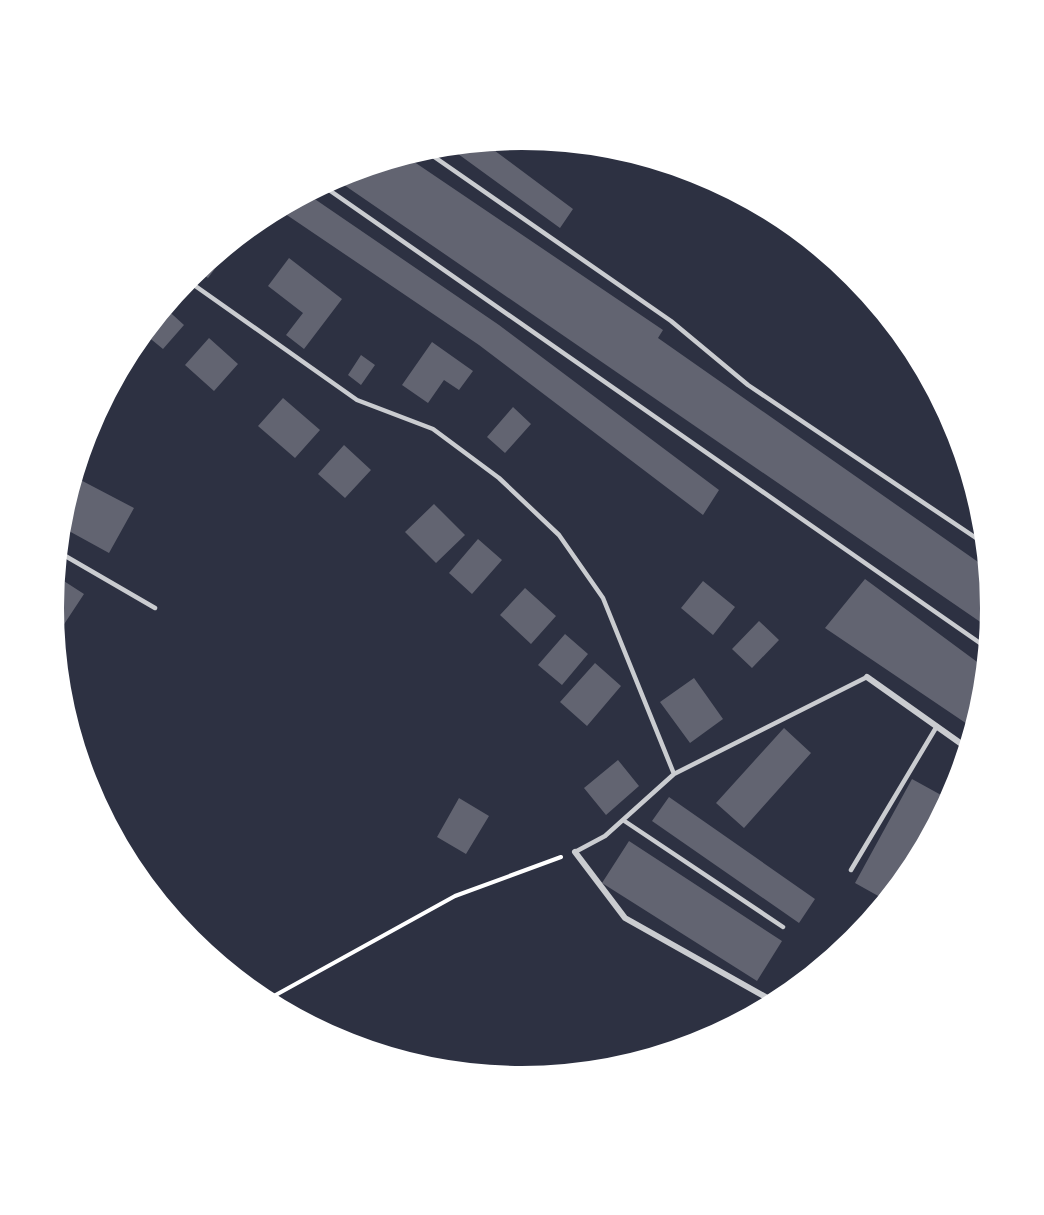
<svg xmlns="http://www.w3.org/2000/svg" width="1044" height="1215" font-family="Rubik,sans-serif">
	<rect width="100%" height="100%" fill="#2d3142"/>
	<path fill="#626471" d="M479,139L573,209L560,228L443,143Z
		M401,153L663,330L658,338L991,571L994,608L992,630L331,176Z
		M303,191L499,325L719,490L703,515L479,345L275,207Z
		M249,223L208,278L194,268Z
		M289,258L342,299L304,349L286,335L303,313L268,286Z
		M162,305L184,325L163,349L141,331Z
		M209,338L238,364L214,391L185,365Z
		M432,342L473,371L459,390L444,380L428,403L402,385Z
		M361,355L375,365L361,385L348,375Z
		M283,398L320,430L295,458L258,426Z
		M513,407L531,424L505,453L487,437Z
		M344,445L371,470L345,498L318,474Z
		M71,475L134,508L109,553L58,525Z
		M434,504L465,535L436,563L405,532Z
		M478,539L502,560L472,594L449,573Z
		M53,574L84,594L55,638L52,636L50,607Z
		M865,579L988,670L985,700L976,730L825,628Z
		M703,581L735,607L713,635L681,608Z
		M525,588L556,616L531,644L500,615Z
		M759,621L779,640L752,668L732,649Z
		M565,634L588,654L562,685L538,665Z
		M595,663L621,686L587,726L560,702Z
		M694,678L723,719L690,743L660,702Z
		M784,728L811,753L744,828L716,803Z
		M618,760L639,786L606,815L584,788Z
		M912,779L952,801L915,870L889,902L855,883Z
		M669,797L815,899L799,923L652,821Z
		M459,798L489,816L466,854L437,837Z
		M629,841L782,941L757,981L602,883Z"/>
	<g fill="none" stroke-linecap="round" stroke-linejoin="round">
		<path stroke="#fff" stroke-width="4" d="M263,1002L455,896L561,857"/>
		<path stroke="#caccd0" stroke-width="4.5" d="M420,147L671,321L748,385L988,546
			M319,183L990,650
			M184,278L357,400L433,429L499,478L559,535L603,598L674,774
			M55,550L155,608
			M623,820L783,927
			M575,852L605,836L674,774L867,677
			M851,870L937,726"/>
		<path stroke="#caccd0" stroke-width="6" d="M867,677L970,750
			M575,852L625,918L778,1004"/>
	</g>
	<path d="M0 0H1044V1215H0ZM60 608a462 462 0 1 1 924 0a462 462 0 1 1-924 0Z" fill="#fff" fill-rule="evenodd"/>
	<path fill="none" stroke="#fff" stroke-width="8" d="M60 608a462 462 0 1 1 924 0a462 462 0 1 1-924 0Z"/>
</svg>
